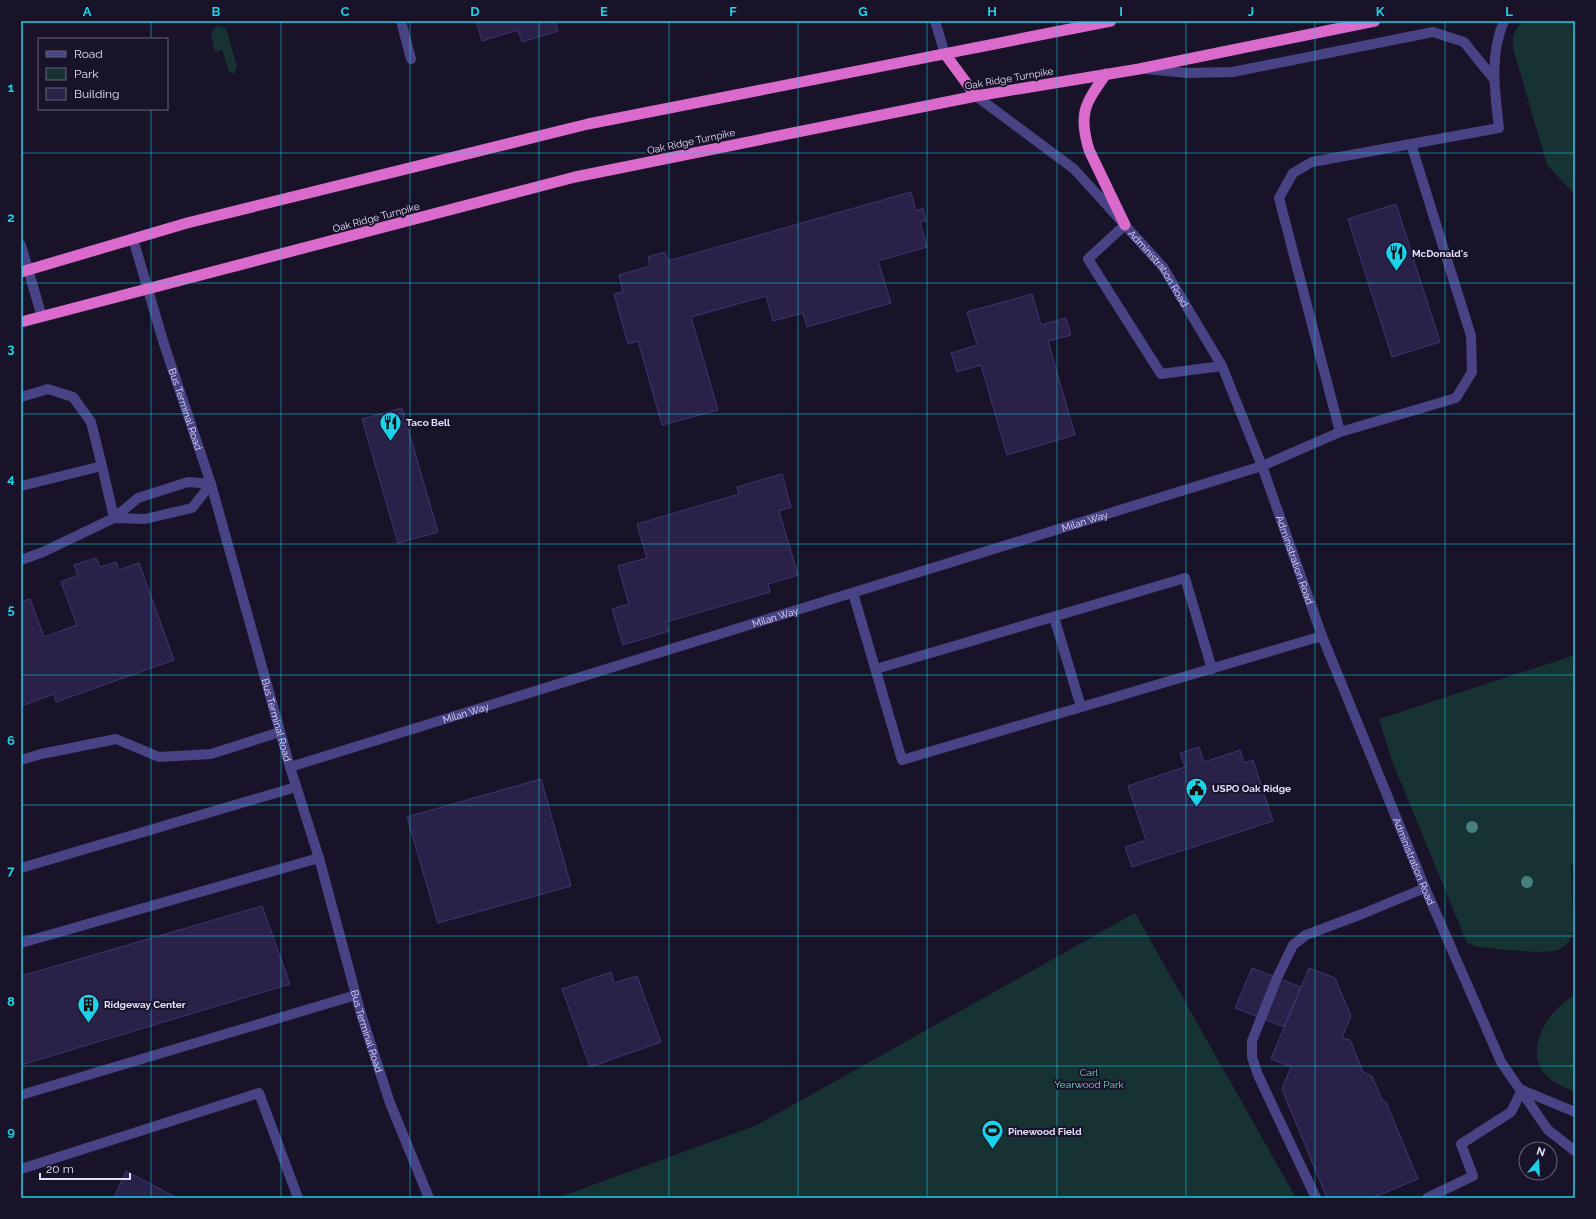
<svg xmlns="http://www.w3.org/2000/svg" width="1596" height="1219" font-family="Raleway,sans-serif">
	<rect width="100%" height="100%" fill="#181329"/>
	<path fill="#173232" d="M1525,21H1575V195L1547,165L1515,55C1511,41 1511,30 1525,21Z
		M217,26L224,28L227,31L237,67L234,74L229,72L222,50L217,52L214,50L211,33Z
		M1575,655V865H1571L1573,930C1571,940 1567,947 1557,950C1545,955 1493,948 1477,947L1467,943L1392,761L1379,719Z
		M1135,913L1296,1198H557L757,1125Z
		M1575,995V1092C1563,1087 1549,1081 1542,1070C1525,1044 1552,1007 1575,995Z"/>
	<path fill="#2a2148" stroke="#433572" d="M476,21H555L558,31L522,42L518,30L482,41Z
		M911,192L916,211L923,208L926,221L920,222L927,247L878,261L891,303L807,327L803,313L773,321L766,296L691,317L718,410L662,425L638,341L628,344L614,294L623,292L619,275L650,266L648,257L665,252L668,261Z
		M1396,204L1440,342L1392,357L1348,219Z
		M1032,294L1041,325L1066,318L1071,335L1048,341L1075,435L1007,455L981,365L957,372L951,353L977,345L967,312Z
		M402,408L438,532L398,543L362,419Z
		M782,474L791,507L779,511L798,575L768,584L770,592L666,622L669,631L623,645L612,609L629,604L618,566L647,558L637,524L739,494L737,487Z
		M96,558L100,567L116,562L119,570L139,563L174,660L56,702L54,694L21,706V602L30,599L44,637L77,625L61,582L78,575L74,565Z
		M1199,747L1204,762L1240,750L1244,763L1253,760L1273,821L1132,867L1125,847L1146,840L1128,786L1185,767L1180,753Z
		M541,779L571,886L438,923L407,817Z
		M262,906L290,984L21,1065V976Z
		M1252,968L1301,987L1284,1027L1235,1008Z
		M1309,968L1335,978L1351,1016L1342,1038L1350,1040L1363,1072L1372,1076L1382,1100L1386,1102L1418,1179L1372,1198H1327L1282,1089L1291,1067L1271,1059Z
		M611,972L614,983L637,976L661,1042L590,1067L562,989Z
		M126,1171L177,1198H114Z"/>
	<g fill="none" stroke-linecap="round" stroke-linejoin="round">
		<path stroke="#474384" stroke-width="10" d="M401,21L411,59
			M1146,69L1187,73L1233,72L1433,32L1464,42L1493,78
			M1411,144L1471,336L1472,372L1456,398L1340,432L1279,198L1293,173L1312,162L1499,128C1495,93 1489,55 1504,21
			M1125,225L1088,259L1161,374L1222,366
			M21,397L48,389L73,397L91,422L102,466L21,486
			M102,466L114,518
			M1262,466L1340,432
			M114,518L145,519L192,508L211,484
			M21,560L43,552L114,518L138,498L188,482L211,484
			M853,593L902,760L1322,636
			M1054,617L1081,707
			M876,669L1185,578L1212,669
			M21,760L41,754L116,739L159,757L211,754L280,732
			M21,868L296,787
			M21,943L319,858
			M21,1095L356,995
			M21,1169L259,1093L298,1198"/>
		<g stroke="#474384" stroke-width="10">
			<path d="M935,21L945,54"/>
			<path id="s1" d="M976,96L1074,169L1163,267L1222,366L1262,466L1322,636L1425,888L1501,1062L1548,1130L1575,1151"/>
			<path d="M21,245L42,317"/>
			<path id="s2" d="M290,767L1262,466"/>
			<path d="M1522,1090L1575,1112"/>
			<path d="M1316,1198L1258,1075L1252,1057V1041L1277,978L1293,945L1306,935L1362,914L1425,888"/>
			<path d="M1427,1198L1473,1176L1461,1144L1511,1112L1522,1090"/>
		</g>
		<path stroke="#474384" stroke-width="10" id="s3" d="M133,239L164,344L211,484L290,767L319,858L361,1014L390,1103L429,1198"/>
		<path stroke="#da6acb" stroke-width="11" d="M945,54L976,96
			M1106,74C1085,104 1078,113 1089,150L1125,225
			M21,272L187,223L588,124L1111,21
			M21,322L575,177L976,96L1139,69L1375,21"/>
	</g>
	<g fill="#487f7c">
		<circle cx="1472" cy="827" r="6"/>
		<circle cx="1527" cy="882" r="6"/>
	</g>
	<path fill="none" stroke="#1cd1ea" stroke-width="1" stroke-opacity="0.55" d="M151,21V39M281,21V1198M410,21V1198M539,21V1198M669,21V1198M798,21V1198M927,21V1198M1057,21V1198M1186,21V1198M1315,21V1198M1445,21V1198M151,109V1198M21,153H1575M21,283H1575M21,414H1575M21,544H1575M21,675H1575M21,805H1575M21,936H1575M21,1066H1575"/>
	<defs>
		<symbol id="restaurant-pin" viewBox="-11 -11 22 30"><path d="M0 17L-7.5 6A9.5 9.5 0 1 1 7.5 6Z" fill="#1cd1ea" stroke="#181329"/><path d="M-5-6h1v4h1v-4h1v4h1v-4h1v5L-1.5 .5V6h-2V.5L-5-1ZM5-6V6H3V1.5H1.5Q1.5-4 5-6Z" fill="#111"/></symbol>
		<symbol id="civic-pin" viewBox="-11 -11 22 30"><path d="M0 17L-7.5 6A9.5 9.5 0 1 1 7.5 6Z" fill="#1cd1ea" stroke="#181329"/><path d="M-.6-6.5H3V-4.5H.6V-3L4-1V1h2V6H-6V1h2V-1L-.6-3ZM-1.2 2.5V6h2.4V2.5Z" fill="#111"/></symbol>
		<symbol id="building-pin" viewBox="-11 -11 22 30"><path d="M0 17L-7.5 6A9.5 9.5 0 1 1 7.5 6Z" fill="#1cd1ea" stroke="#181329"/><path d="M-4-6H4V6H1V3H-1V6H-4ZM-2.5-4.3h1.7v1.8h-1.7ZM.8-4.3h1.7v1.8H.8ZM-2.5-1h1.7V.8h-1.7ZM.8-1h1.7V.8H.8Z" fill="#111"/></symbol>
		<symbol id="stadium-pin" viewBox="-11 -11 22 30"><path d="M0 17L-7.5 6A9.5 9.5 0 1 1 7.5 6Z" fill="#1cd1ea" stroke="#181329"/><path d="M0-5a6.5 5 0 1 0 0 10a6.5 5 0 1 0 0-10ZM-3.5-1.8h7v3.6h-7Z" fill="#111"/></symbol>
	</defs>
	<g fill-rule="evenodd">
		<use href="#restaurant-pin" x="1384" y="240" width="25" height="34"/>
		<use href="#restaurant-pin" x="378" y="410" width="25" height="34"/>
		<use href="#civic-pin" x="1184" y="776" width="25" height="34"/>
		<use href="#building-pin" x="76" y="992" width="25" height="34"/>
		<use href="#stadium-pin" x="980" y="1118" width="25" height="34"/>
	</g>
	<g text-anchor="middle" stroke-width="4" stroke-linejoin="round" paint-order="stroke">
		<g font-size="10" fill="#e2defc" stroke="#181329">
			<text transform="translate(1009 78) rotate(-10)" y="4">Oak Ridge Turnpike</text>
			<text transform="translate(691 141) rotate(-12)" y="4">Oak Ridge Turnpike</text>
			<text transform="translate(376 217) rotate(-15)" y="4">Oak Ridge Turnpike</text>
			<text dy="4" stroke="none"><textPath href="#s1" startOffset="253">Administration Road</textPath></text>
			<text dy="4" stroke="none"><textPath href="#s3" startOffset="178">Bus Terminal Road</textPath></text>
			<text dy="4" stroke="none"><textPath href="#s2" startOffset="832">Milan Way</textPath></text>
			<text dy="4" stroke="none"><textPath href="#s1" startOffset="577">Administration Road</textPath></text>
			<text dy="4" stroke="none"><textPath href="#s2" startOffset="508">Milan Way</textPath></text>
			<text dy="4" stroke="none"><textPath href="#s2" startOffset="184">Milan Way</textPath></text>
			<text dy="4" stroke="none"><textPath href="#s3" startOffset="502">Bus Terminal Road</textPath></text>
			<text dy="4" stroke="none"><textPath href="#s1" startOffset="901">Administration Road</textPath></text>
			<text dy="4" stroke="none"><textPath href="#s3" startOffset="826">Bus Terminal Road</textPath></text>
		</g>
		<g font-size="10" font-weight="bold" fill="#e2defc" stroke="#181329" text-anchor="start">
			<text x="1412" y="257">McDonald's</text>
			<text x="406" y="426">Taco Bell</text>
			<text x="1212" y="792">USPO Oak Ridge</text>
			<text x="104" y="1008">Ridgeway Center</text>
			<text x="1008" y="1135">Pinewood Field</text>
		</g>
		<g font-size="10" fill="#6fd7c0" stroke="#181329">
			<text x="1089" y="1076">Carl<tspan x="1089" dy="12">Yearwood Park</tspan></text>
		</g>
	</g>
	<rect width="1596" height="1219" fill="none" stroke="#181329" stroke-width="44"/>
	<rect x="38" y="38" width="130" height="72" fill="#181329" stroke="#69647d"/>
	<rect x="46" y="51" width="20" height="6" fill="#474384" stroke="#69647d"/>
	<text x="74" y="58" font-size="12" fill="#e2defc">Road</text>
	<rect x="46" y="68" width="20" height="12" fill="#173232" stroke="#69647d"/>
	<text x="74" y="78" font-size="12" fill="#e2defc">Park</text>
	<rect x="46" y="88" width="20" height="12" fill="#2a2148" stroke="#69647d"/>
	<text x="74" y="98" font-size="12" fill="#e2defc">Building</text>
	<g transform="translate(1538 1161) rotate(18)"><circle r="19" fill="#181329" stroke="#69647d"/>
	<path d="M0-3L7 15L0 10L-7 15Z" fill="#1cd1ea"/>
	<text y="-6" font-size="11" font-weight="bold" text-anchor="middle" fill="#e2defc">N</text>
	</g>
	<path d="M40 1173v6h90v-6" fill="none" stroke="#e2defc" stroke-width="2"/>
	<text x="46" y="1173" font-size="12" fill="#e2defc" stroke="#181329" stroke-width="3" paint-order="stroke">20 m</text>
	<rect x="22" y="22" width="1552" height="1175" fill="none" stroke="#1cd1ea" stroke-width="1.5"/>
	<g font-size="13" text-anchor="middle" font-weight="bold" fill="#1cd1ea">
		<text x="87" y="16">A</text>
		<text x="216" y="16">B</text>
		<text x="345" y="16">C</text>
		<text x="475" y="16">D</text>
		<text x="604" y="16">E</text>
		<text x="733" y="16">F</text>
		<text x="863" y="16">G</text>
		<text x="992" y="16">H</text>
		<text x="1121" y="16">I</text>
		<text x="1251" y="16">J</text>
		<text x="1380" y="16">K</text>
		<text x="1509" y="16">L</text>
		<text x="11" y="92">1</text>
		<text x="11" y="222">2</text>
		<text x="11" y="353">3</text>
		<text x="11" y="483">4</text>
		<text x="11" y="614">5</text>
		<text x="11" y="745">6</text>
		<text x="11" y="875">7</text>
		<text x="11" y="1006">8</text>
		<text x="11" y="1136">9</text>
	</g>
</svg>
